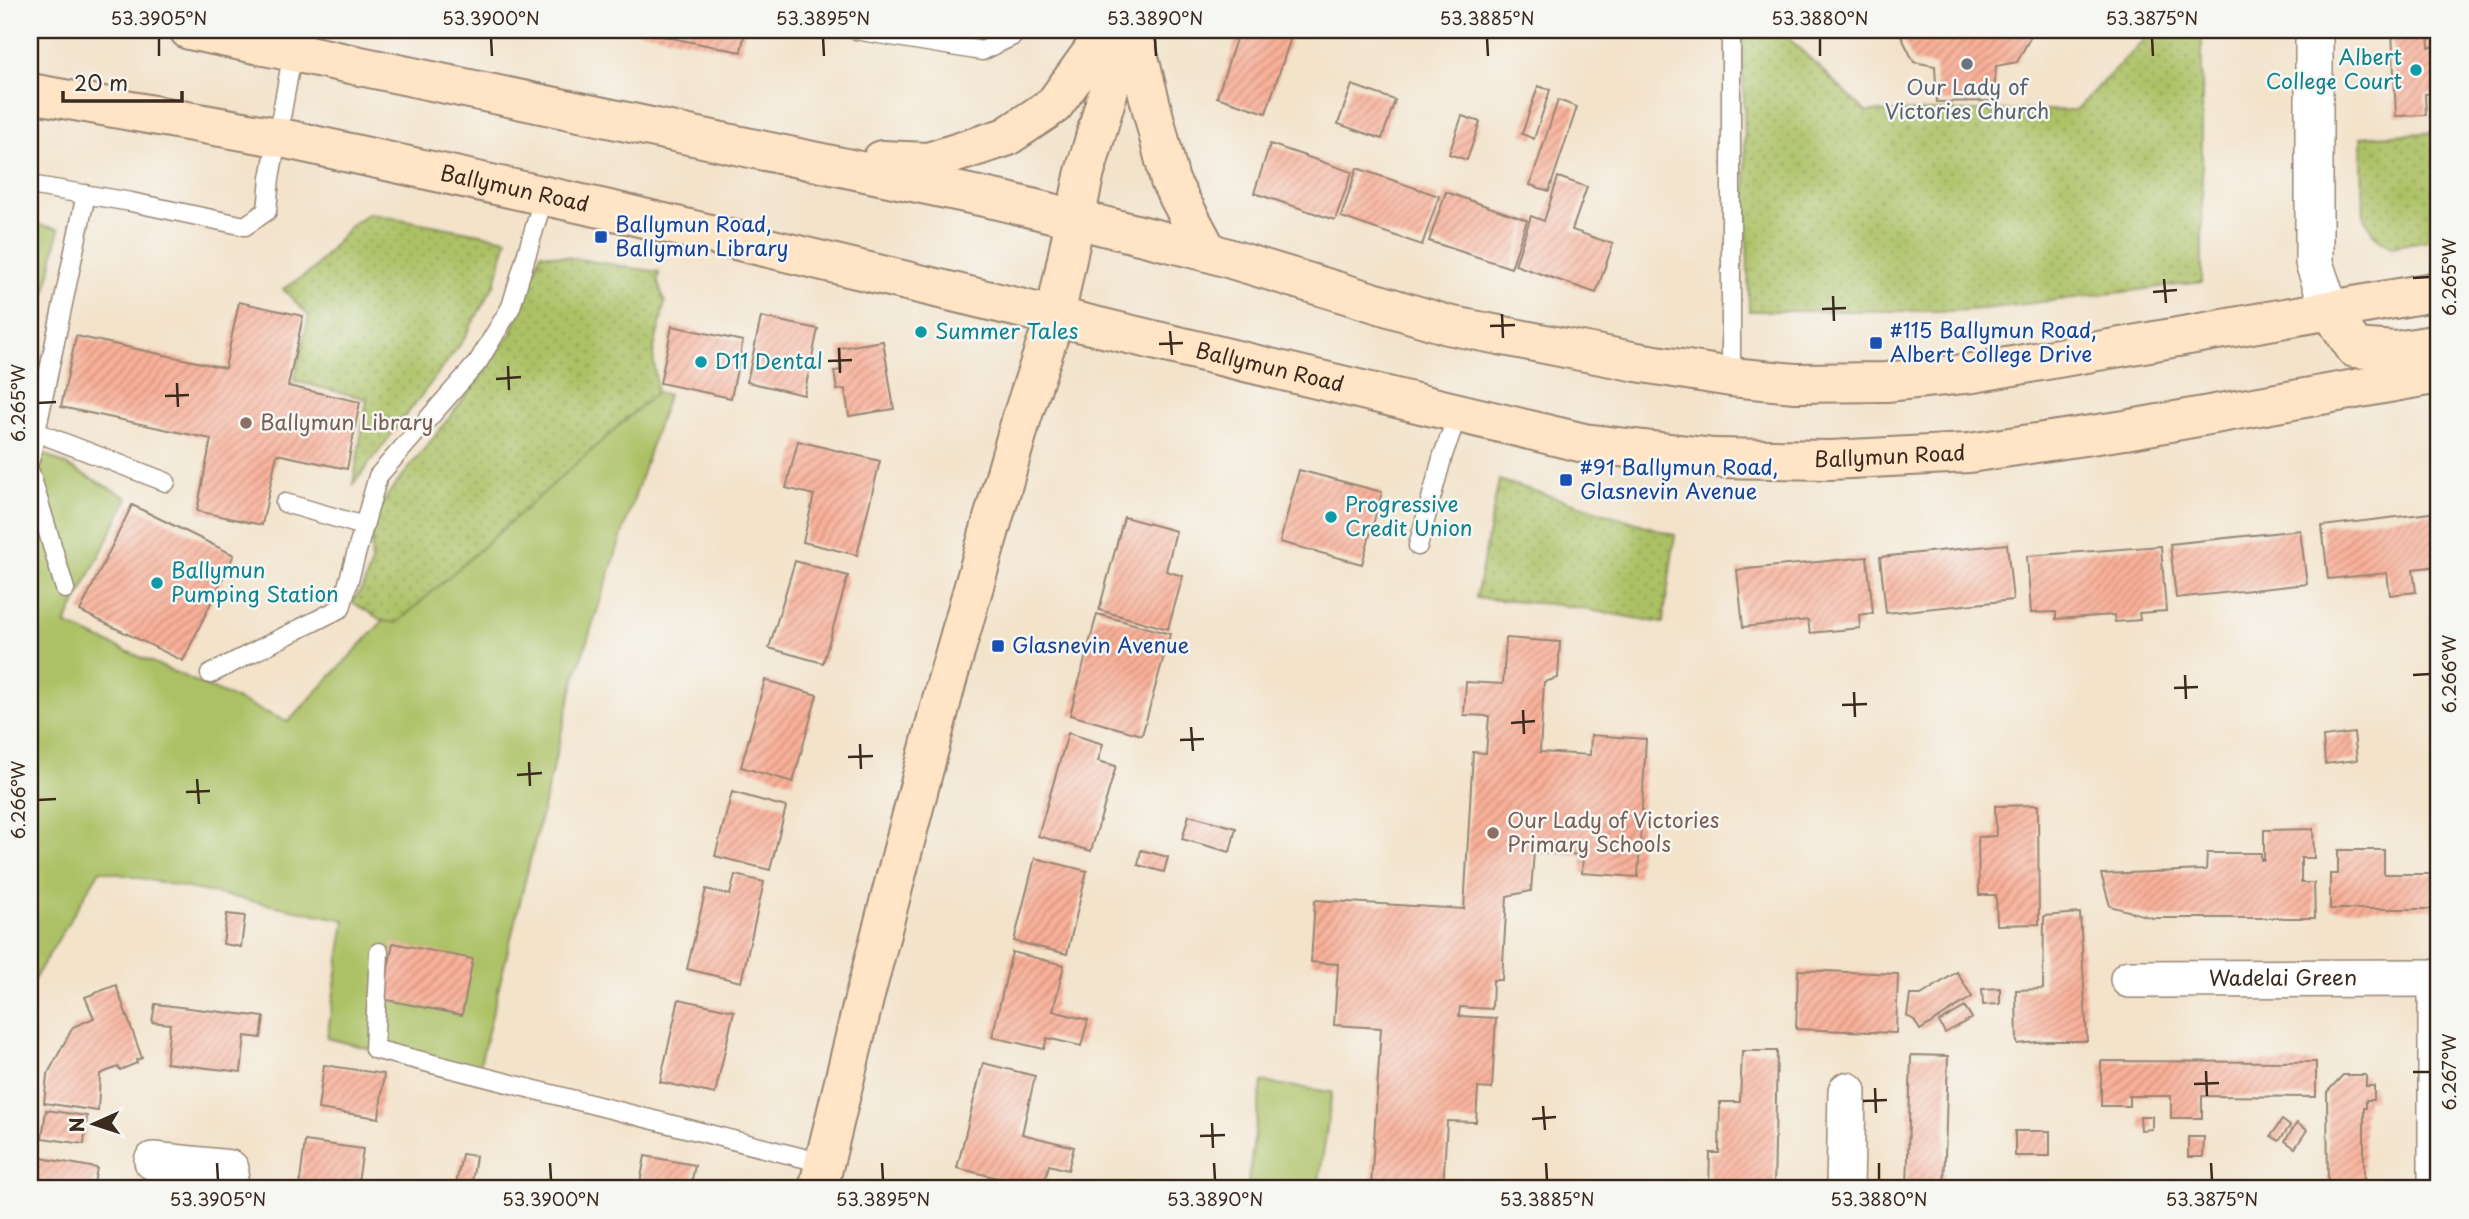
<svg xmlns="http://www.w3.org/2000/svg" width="2469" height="1219" font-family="'Playpen Sans',sans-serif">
	<defs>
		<pattern id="grass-dots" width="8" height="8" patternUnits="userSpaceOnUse" patternTransform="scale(1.75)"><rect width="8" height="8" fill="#acc165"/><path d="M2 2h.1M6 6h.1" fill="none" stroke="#8d9d53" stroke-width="1.8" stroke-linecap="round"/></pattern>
		<pattern id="building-hatch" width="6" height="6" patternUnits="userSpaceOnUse" patternTransform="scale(1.75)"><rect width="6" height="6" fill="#f9b099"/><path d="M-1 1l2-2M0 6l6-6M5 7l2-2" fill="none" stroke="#cb8f7c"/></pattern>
	</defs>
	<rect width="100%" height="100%" fill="#f6f6f2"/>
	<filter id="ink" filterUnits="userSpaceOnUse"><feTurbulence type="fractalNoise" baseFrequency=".0143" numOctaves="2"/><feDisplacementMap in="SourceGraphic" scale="14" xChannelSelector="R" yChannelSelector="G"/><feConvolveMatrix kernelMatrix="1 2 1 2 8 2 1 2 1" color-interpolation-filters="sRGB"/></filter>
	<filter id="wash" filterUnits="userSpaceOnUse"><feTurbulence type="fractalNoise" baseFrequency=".00686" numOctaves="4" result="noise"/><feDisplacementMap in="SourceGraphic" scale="28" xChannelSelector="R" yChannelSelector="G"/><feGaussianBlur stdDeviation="1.57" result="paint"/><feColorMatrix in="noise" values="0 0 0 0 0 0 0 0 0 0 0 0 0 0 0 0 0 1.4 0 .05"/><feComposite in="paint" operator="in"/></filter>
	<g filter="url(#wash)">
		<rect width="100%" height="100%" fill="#f3e3cb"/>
		<path fill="url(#grass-dots)" stroke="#747642" stroke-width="2" d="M1742,30H1780L1866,112L2076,110L2153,30H2202V282L1993,308L1953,311H1749Z
			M2439,132V238L2391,247L2374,235L2364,217L2361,137Z
			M368,213L507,239L495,283L462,342L353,485L367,399L294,381L309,316L283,289L313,270L350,226Z
			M541,253L659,272L658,282L665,302L653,353L657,392L397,623L383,621L352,602L363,587L371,565L373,519L389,493L450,417L511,334Z
			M1499,480L1675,535L1663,623L1561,605L1476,598Z"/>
		<path fill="#acc165" stroke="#747642" stroke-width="2" d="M30,223L59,229L30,368Z
			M657,392L668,395L575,678L477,1076L327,1038L345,920L100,870L30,986V446L128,498L65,624L288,722L383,621L397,623Z
			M1262,1082L1332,1092L1318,1189H1247Z"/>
		<g id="blocks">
			<path fill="url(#building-hatch)" d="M632,30H745L741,52Z
				M1239,30L1293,31L1266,113L1217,97Z
				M1902,30H2030L2031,36L2017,62L1996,66L1994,101L1937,102L1935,66L1914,62L1901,36Z
				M2392,30H2428L2429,47H2439V93L2425,94L2426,115L2396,116Z
				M1352,85L1395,100L1382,139L1338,124Z
				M1538,86L1550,90L1534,139L1522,134Z
				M1558,100L1577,107L1549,191L1530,185Z
				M1462,116L1480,122L1467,160L1449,154Z
				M1270,144L1352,172L1335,220L1254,193Z
				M1357,168L1439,196L1422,245L1341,217Z
				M1558,177L1587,187L1572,230L1613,244L1596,293L1515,265L1531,216L1544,221Z
				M1446,192L1527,220L1511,268L1429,241Z
				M239,302L303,316L288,386L360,402L347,469L277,454L262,525L197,511L211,439L61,407L76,336L225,368Z
				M761,317L818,329L804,395L747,382Z
				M672,326L743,341L731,398L660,383Z
				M883,341L894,409L849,416L845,389L837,390L834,371L842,370L839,348Z
				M798,441L880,461L857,555L803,542L814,495L786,488Z
				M1299,470L1382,492L1362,564L1280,542Z
				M132,505L234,555L183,661L80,611Z
				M2439,512V566L2413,569L2416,592L2390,595L2387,573L2328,579L2322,526Z
				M1124,517L1176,531L1166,571L1183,576L1168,629L1099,610Z
				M2300,530L2307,584L2176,598L2170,544Z
				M2007,544L2013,600L1886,613L1880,557Z
				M2161,546L2166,611L2139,613L2140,620L2115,622L2114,615L2056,619V612L2031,613L2027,556Z
				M1867,557L1873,613L1859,615L1860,628L1810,633L1808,620L1743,627L1737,570Z
				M795,561L848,576L823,663L769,648Z
				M1097,614L1170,634L1142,735L1070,715Z
				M1506,638L1560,642L1558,678L1544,682L1540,752L1590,755L1591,735L1646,739L1638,877L1582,873L1583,855L1534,852L1531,891L1507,896L1502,980H1493L1492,1009L1460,1007L1459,1016L1496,1018L1492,1089L1478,1088L1476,1122L1447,1121L1443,1189H1361V1186L1371,1187L1381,1028L1334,1025L1338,964L1311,962L1315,900L1464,909L1473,752L1486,753L1489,716L1464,715L1466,682L1503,684Z
				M765,680L817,695L793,782L741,767Z
				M1068,733L1103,744L1098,761L1116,766L1091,851L1038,836Z
				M2354,733L2357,760L2325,764L2323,737Z
				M732,792L786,807L770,870L715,856Z
				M2038,805L2039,924L1997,925L1996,895H1979L1978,837L1996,836L1995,806Z
				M1189,815L1236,828L1230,852L1182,839Z
				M2313,829L2314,858H2301V883H2314L2315,918H2153L2110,906L2101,874L2206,870L2207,853H2261V860H2264V830Z
				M1141,850L1168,857L1164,872L1138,865Z
				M2338,850H2384V874H2439V909H2330V874H2338Z
				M1035,858L1087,871L1067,954L1014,941Z
				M735,875L764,882L741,982L687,969L706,889L730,895Z
				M2080,913L2087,1041H2046L2017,1044L2016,990L2043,989L2044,916Z
				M227,914L245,916L241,947L223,944Z
				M393,943L473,959L462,1015L382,999Z
				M1012,952L1064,965L1053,1011L1088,1020L1081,1046L1047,1038L1044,1049L992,1037Z
				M1798,970L1898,974L1896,1033L1796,1029Z
				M1957,972L1972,997L1920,1030L1914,1020L1907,1016L1910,995H1921Z
				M116,985L142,1058L136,1060L137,1063L120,1070L118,1067L100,1074L98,1111L44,1103L47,1075L73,1027L94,1018L85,997Z
				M2000,988V1004L1983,1005L1982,989Z
				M679,999L734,1011L715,1094L660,1082Z
				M155,1004L264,1017L261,1038L245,1036L241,1072L166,1063L170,1024L152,1022Z
				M1965,1007L1972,1018L1945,1033L1939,1022Z
				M1742,1051H1777L1774,1189H1709L1710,1153H1719L1720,1102H1740Z
				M1911,1055L1948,1056L1944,1189H1907Z
				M2101,1061L2316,1062V1097L2202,1096V1118H2171V1096H2129V1106H2101Z
				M983,1063L1035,1076L1022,1134L1074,1147L1068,1170L1049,1165L1043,1189L957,1168Z
				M324,1065L384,1074L379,1118L318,1109Z
				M2343,1075H2366V1086H2374V1100H2366V1108H2364V1189H2328L2327,1092Z
				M46,1110L87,1116L84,1144L42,1138Z
				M2140,1116H2152V1129L2141,1130Z
				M2282,1120L2290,1126L2279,1141L2271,1136Z
				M2297,1123L2307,1130L2295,1148L2285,1141Z
				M2015,1131H2050V1156H2015Z
				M2188,1137H2204L2203,1157H2188Z
				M305,1141L363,1149L357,1189H299Z
				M462,1154L476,1156L471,1189H455Z
				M30,1156L97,1168L93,1189H30Z
				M645,1156L695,1165L690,1189H639Z
				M963,1184L984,1188V1189H962Z"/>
		</g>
	</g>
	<g filter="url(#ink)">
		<use href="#blocks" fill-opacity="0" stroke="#978674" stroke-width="2"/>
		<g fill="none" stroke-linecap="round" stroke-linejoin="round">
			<defs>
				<path id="service" d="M855,30L982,51L1013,36L1015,30
					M1731,30V377
					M30,185L131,202L245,226L267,211L270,178L293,51
					M86,194L36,432L166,482
					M30,460L36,432
					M30,472L65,589
					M285,503L364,526
					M1418,546L1443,455L1458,414
					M210,674L341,608L378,476L478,362L511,307L544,196
					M379,952L374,1049L823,1163"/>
				<g id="minor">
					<path d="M2314,30V263L2330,310"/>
					<path d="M2437,978V1189"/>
					<path id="s1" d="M2129,979L2439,978"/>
					<path d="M153,1161L230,1169L227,1189"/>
					<path d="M1845,1189L1847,1091"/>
				</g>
				<g id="secondary">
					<path d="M189,30L1003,201L1208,252L1448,325L1637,362L1731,377L1795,383L1886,382L1973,373L2439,291"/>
					<path d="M1132,30L1170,181L1208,252"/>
					<path id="s2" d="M30,93L277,137L614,211L1584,443L1714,458L1830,460L1969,453L2125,430L2439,374"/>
					<path d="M882,160L928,162L1006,137L1054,105L1108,30"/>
					<path d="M2330,310L2355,348L2396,351L2439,344"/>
					<path d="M818,1189L864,999L946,684L1022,417L1055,317L1084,176L1126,30"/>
				</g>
			</defs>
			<use href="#service" stroke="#978674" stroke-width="21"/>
			<use href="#minor" stroke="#978674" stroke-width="40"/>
			<use href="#secondary" stroke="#978674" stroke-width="42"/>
			<use href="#service" stroke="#fff" stroke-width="18"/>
			<use href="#minor" stroke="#fff" stroke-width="37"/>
			<use href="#secondary" stroke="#ffe4c6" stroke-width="38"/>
		</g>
	</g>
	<path fill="none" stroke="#3b2a1e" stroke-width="2.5" d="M159,38V56M491,38L492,56M823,38L824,56M1155,38L1156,56M1487,38L1488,56M1820,38V56M2152,38L2153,56M2413,278L2430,277M2164,279L2166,303M2153,292L2177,290M1833,296L1834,321M1822,309L1846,308M1502,314L1503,338M1490,326L1515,325M1170,331L1172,355M1159,344L1183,343M839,348L840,373M828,361L852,360M508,366L509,390M496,379L521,377M177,383L178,407M165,396L189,395M38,403L56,402M2185,675L2186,699M2413,675L2430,674M2174,688L2198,687M1854,692L1855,717M1842,705L1867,704M1523,710L1524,734M1511,723L1535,721M1191,727L1193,751M1180,740L1204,739M860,744L861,769M848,757L873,756M529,762L530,786M517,775L542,773M197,779L199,804M186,792L210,791M38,800L56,799M2206,1071L2207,1096M2413,1072H2430M2194,1084L2219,1083M1875,1088L1876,1113M1863,1101L1887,1100M1543,1106L1545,1130M1532,1119L1556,1117M1212,1123L1213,1148M1200,1136L1225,1135M217,1163L218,1180M550,1163L551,1180M882,1163L883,1180M1214,1163L1215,1180M1546,1163L1547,1180M1879,1163V1180M2211,1163L2212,1180"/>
	<circle fill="#6b7280" stroke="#f6f6f2" stroke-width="2.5" cx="1967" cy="64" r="7"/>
	<g fill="#0f9aa8" stroke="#f6f6f2" stroke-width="2.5">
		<circle cx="2416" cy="70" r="7"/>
		<circle cx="921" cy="332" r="7"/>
		<circle cx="701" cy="362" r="7"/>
		<circle cx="1331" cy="517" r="7"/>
		<circle cx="157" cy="583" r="7"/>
	</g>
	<g fill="#1a4fb4" stroke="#f6f6f2" stroke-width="2.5">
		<rect x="594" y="230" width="14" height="14" rx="3.5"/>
		<rect x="1869" y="336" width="14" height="14" rx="3.5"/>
		<rect x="1559" y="473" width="14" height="14" rx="3.5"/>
		<rect x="991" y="639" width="14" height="14" rx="3.5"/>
	</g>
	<g fill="#8d6e63" stroke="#f6f6f2" stroke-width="2.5">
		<circle cx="246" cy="423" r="7"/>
		<circle cx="1493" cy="833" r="7"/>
	</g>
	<g text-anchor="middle" stroke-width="5" stroke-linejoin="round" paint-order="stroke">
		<g font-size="21" fill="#0d838f" stroke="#f6f6f2" text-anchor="start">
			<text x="2402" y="65" text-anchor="end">Albert<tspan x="2402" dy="24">College Court</tspan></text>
			<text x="935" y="339">Summer Tales</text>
			<text x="715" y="369">D11 Dental</text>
			<text x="1345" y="512">Progressive<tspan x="1345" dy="24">Credit Union</tspan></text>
			<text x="171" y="578">Ballymun<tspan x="171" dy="24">Pumping Station</tspan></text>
		</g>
		<g font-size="21" fill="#5b616d" stroke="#f6f6f2">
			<text x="1967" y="95">Our Lady of<tspan x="1967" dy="24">Victories Church</tspan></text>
		</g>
		<g font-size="21" fill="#3b2a1e" stroke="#f6f6f2">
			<text dy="7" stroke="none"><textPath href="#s2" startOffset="494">Ballymun Road</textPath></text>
			<text dy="7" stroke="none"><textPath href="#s2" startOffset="1270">Ballymun Road</textPath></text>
			<text dy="7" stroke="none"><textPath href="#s2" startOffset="1900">Ballymun Road</textPath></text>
			<text dy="7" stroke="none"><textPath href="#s1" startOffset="154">Wadelai Green</textPath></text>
		</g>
		<g font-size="21" fill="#164399" stroke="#f6f6f2" text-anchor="start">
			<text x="615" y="232">Ballymun Road,<tspan x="615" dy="24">Ballymun Library</tspan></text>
			<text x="1890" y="338">#115 Ballymun Road,<tspan x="1890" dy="24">Albert College Drive</tspan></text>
			<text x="1580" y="475">#91 Ballymun Road,<tspan x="1580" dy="24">Glasnevin Avenue</tspan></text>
			<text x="1012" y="653">Glasnevin Avenue</text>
		</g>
		<g font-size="21" fill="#785e54" stroke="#f6f6f2" text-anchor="start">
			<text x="260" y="430">Ballymun Library</text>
			<text x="1507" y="828">Our Lady of Victories<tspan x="1507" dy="24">Primary Schools</tspan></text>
		</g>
	</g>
	<rect width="2469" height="1219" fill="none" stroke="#f6f6f2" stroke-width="77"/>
	<g transform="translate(94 1124) rotate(267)" stroke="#f6f6f2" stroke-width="5" paint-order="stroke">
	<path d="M0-5L12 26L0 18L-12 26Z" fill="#3b2a1e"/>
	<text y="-10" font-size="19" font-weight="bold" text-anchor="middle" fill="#3b2a1e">N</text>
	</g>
	<path d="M63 91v10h119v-10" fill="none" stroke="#3b2a1e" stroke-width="3.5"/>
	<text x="74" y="91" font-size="21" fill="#3b2a1e" stroke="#f6f6f2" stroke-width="5" paint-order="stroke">20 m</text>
	<rect x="38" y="38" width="2392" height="1142" fill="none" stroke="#3b2a1e" stroke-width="2.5"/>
	<g font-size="18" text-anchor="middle" fill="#3b2a1e">
		<text x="159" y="25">53.3905°N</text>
		<text x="491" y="25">53.3900°N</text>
		<text x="823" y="25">53.3895°N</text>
		<text x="1155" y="25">53.3890°N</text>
		<text x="1487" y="25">53.3885°N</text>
		<text x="1820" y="25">53.3880°N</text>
		<text x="2152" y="25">53.3875°N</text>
		<text transform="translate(2450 277) rotate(-90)" y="6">6.265°W</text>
		<text transform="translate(19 403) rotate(-90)" y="6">6.265°W</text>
		<text transform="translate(2450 674) rotate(-90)" y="6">6.266°W</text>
		<text transform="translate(19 800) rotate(-90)" y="6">6.266°W</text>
		<text transform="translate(2450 1072) rotate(-90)" y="6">6.267°W</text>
		<text x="218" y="1206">53.3905°N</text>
		<text x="551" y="1206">53.3900°N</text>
		<text x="883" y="1206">53.3895°N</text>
		<text x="1215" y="1206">53.3890°N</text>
		<text x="1547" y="1206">53.3885°N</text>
		<text x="1879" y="1206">53.3880°N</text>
		<text x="2212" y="1206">53.3875°N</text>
	</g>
</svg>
